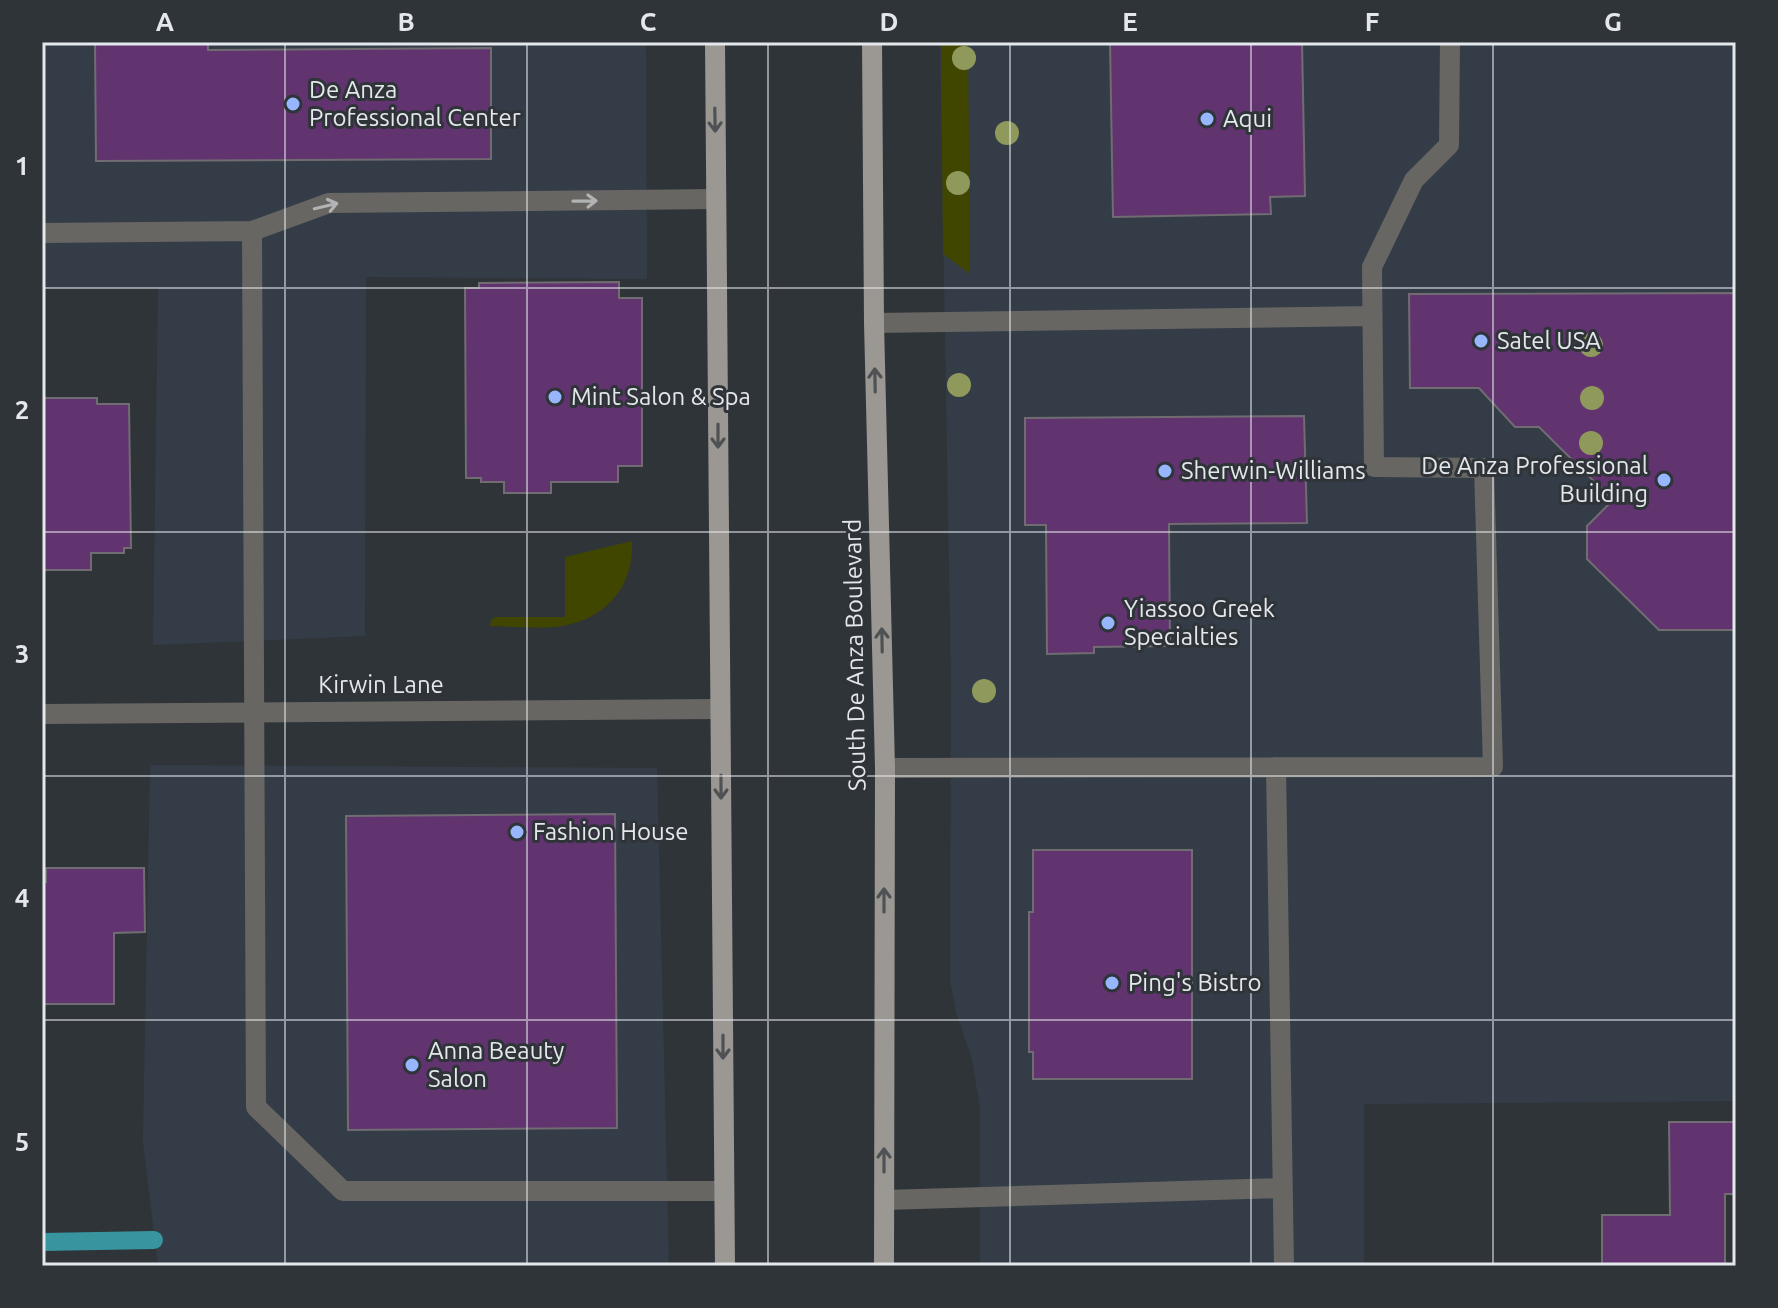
<svg xmlns="http://www.w3.org/2000/svg" width="1778" height="1308" font-family="Ubuntu,sans-serif">
	<rect width="100%" height="100%" fill="#2f3439"/>
	<path fill="#343d47" d="M42,42H646L647,279L366,277L365,636L153,645L158,288H42Z
		M940,42H1736V1101L1364,1104V1266H980V1108L972,1059L956,1012L950,980L951,685Z
		M150,765L657,768L669,1266H158L143,1142Z"/>
	<path fill="#404600" d="M941,42H968L970,274L943,254Z
		M632,541C634,581 612,614 571,624C546,631 516,626 490,626L491,620L495,617H565V557Z"/>
	<g fill="none" stroke-linecap="round" stroke-linejoin="round">
		<path stroke="#3895a0" stroke-width="18" d="M42,1242L154,1240"/>
	</g>
	<path fill="#613470" stroke="#706c72" stroke-width="2" d="M95,42H208V50L491,48V159L96,161Z
		M1110,42H1302L1305,196L1270,197L1271,214L1113,217Z
		M619,282V298H642V466H618V482H551V493H504V482H481V478H466L465,288H479V283Z
		M1736,293V630H1659L1587,559V526L1613,500L1539,427H1515L1479,388H1410L1409,294Z
		M42,398H97V404H129L131,548H124V553H91V570H42Z
		M1304,416L1307,523L1169,524L1170,646L1094,647V653L1047,654L1046,525H1025V418Z
		M615,814L617,1128L348,1130L346,816Z
		M1033,850H1192V1079H1033V1052H1029V912H1033Z
		M46,868H144L145,932L114,933V1004H42V882H46Z
		M1669,1122H1736V1194H1725V1266H1602V1215H1670Z"/>
	<g fill="none" stroke-linecap="round" stroke-linejoin="round">
		<path stroke="#686663" stroke-width="20" d="M252,231L329,203L716,199
			M42,233L252,231L256,1107L343,1191H724
			M874,323L1372,316
			M1276,767L1284,1266
			M885,768L1493,767L1484,468L1374,467L1372,267L1414,180L1449,145L1450,42
			M884,1200L1282,1188"/>
		<path stroke="#686663" stroke-width="20" d="M42,714L720,709"/>
		<path stroke="#9b9792" stroke-width="20" d="M715,42L725,1266
			M872,42L874,323L885,768L884,1266"/>
	</g>
	<g fill="#8f995c">
		<circle cx="964" cy="58" r="12"/>
		<circle cx="1007" cy="133" r="12"/>
		<circle cx="958" cy="183" r="12"/>
		<circle cx="1591" cy="345" r="12"/>
		<circle cx="959" cy="385" r="12"/>
		<circle cx="1592" cy="398" r="12"/>
		<circle cx="1591" cy="443" r="12"/>
		<circle cx="984" cy="691" r="12"/>
	</g>
	<defs><path id="oneway-shaft" d="M-6 0H5M1.5-3L5.5 0L1.5 3" fill="none" stroke-width="1.6" stroke-linecap="round" stroke-linejoin="round" transform="scale(2)"/></defs>
	<g stroke="#4f5254">
		<use href="#oneway-shaft" transform="translate(715 120) rotate(89)"/>
		<use href="#oneway-shaft" transform="translate(875 380) rotate(-91)"/>
		<use href="#oneway-shaft" transform="translate(718 436) rotate(90)"/>
		<use href="#oneway-shaft" transform="translate(882 640) rotate(-91)"/>
		<use href="#oneway-shaft" transform="translate(721 787) rotate(90)"/>
		<use href="#oneway-shaft" transform="translate(884 900) rotate(-90)"/>
		<use href="#oneway-shaft" transform="translate(723 1047) rotate(90)"/>
		<use href="#oneway-shaft" transform="translate(884 1160) rotate(-90)"/>
	</g>
	<g stroke="#b2b3b5">
		<use href="#oneway-shaft" transform="translate(585 201) rotate(-1)"/>
		<use href="#oneway-shaft" transform="translate(326 206) rotate(-13)"/>
	</g>
	<path fill="none" stroke="#e4e7eb" stroke-width="2" stroke-opacity="0.55" d="M285,42V1266M527,42V1266M768,42V1266M1010,42V1266M1251,42V1266M1493,42V1266M42,288H1736M42,532H1736M42,776H1736M42,1020H1736"/>
	<g fill="#97b6fd" stroke="#2f3439" stroke-width="3">
		<circle cx="293" cy="104" r="8"/>
		<circle cx="1207" cy="119" r="8"/>
		<circle cx="1481" cy="341" r="8"/>
		<circle cx="555" cy="397" r="8"/>
		<circle cx="1165" cy="471" r="8"/>
		<circle cx="1664" cy="480" r="8"/>
		<circle cx="1108" cy="623" r="8"/>
		<circle cx="517" cy="832" r="8"/>
		<circle cx="1112" cy="983" r="8"/>
		<circle cx="412" cy="1065" r="8"/>
	</g>
	<g text-anchor="middle" stroke-width="6" stroke-linejoin="round" paint-order="stroke">
		<g font-size="24" fill="#e4e7eb" stroke="#2f3439" text-anchor="start">
			<text x="309" y="98">De Anza<tspan x="309" dy="28">Professional Center</tspan></text>
			<text x="1223" y="127">Aqui</text>
			<text x="1497" y="349">Satel USA</text>
			<text x="571" y="405">Mint Salon &amp; Spa</text>
			<text x="1648" y="474" text-anchor="end">De Anza Professional<tspan x="1648" dy="28">Building</tspan></text>
			<text x="1181" y="479">Sherwin-Williams</text>
			<text x="1124" y="617">Yiassoo Greek<tspan x="1124" dy="28">Specialties</tspan></text>
			<text x="533" y="840">Fashion House</text>
			<text x="1128" y="991">Ping's Bistro</text>
			<text x="428" y="1059">Anna Beauty<tspan x="428" dy="28">Salon</tspan></text>
		</g>
		<g font-size="24" fill="#e4e7eb" stroke="#2f3439">
			<text transform="translate(855 655) rotate(-91)" y="8">South De Anza Boulevard</text>
			<text x="381" y="693">Kirwin Lane</text>
		</g>
	</g>
	<rect width="1778" height="1308" fill="none" stroke="#2f3439" stroke-width="88"/>
	<rect x="44" y="44" width="1690" height="1220" fill="none" stroke="#e4e7eb" stroke-width="3"/>
	<g font-size="26" text-anchor="middle" font-weight="bold" fill="#e4e7eb">
		<text x="165" y="31">A</text>
		<text x="406" y="31">B</text>
		<text x="648" y="31">C</text>
		<text x="889" y="31">D</text>
		<text x="1130" y="31">E</text>
		<text x="1372" y="31">F</text>
		<text x="1613" y="31">G</text>
		<text x="22" y="175">1</text>
		<text x="22" y="419">2</text>
		<text x="22" y="663">3</text>
		<text x="22" y="907">4</text>
		<text x="22" y="1151">5</text>
	</g>
</svg>
